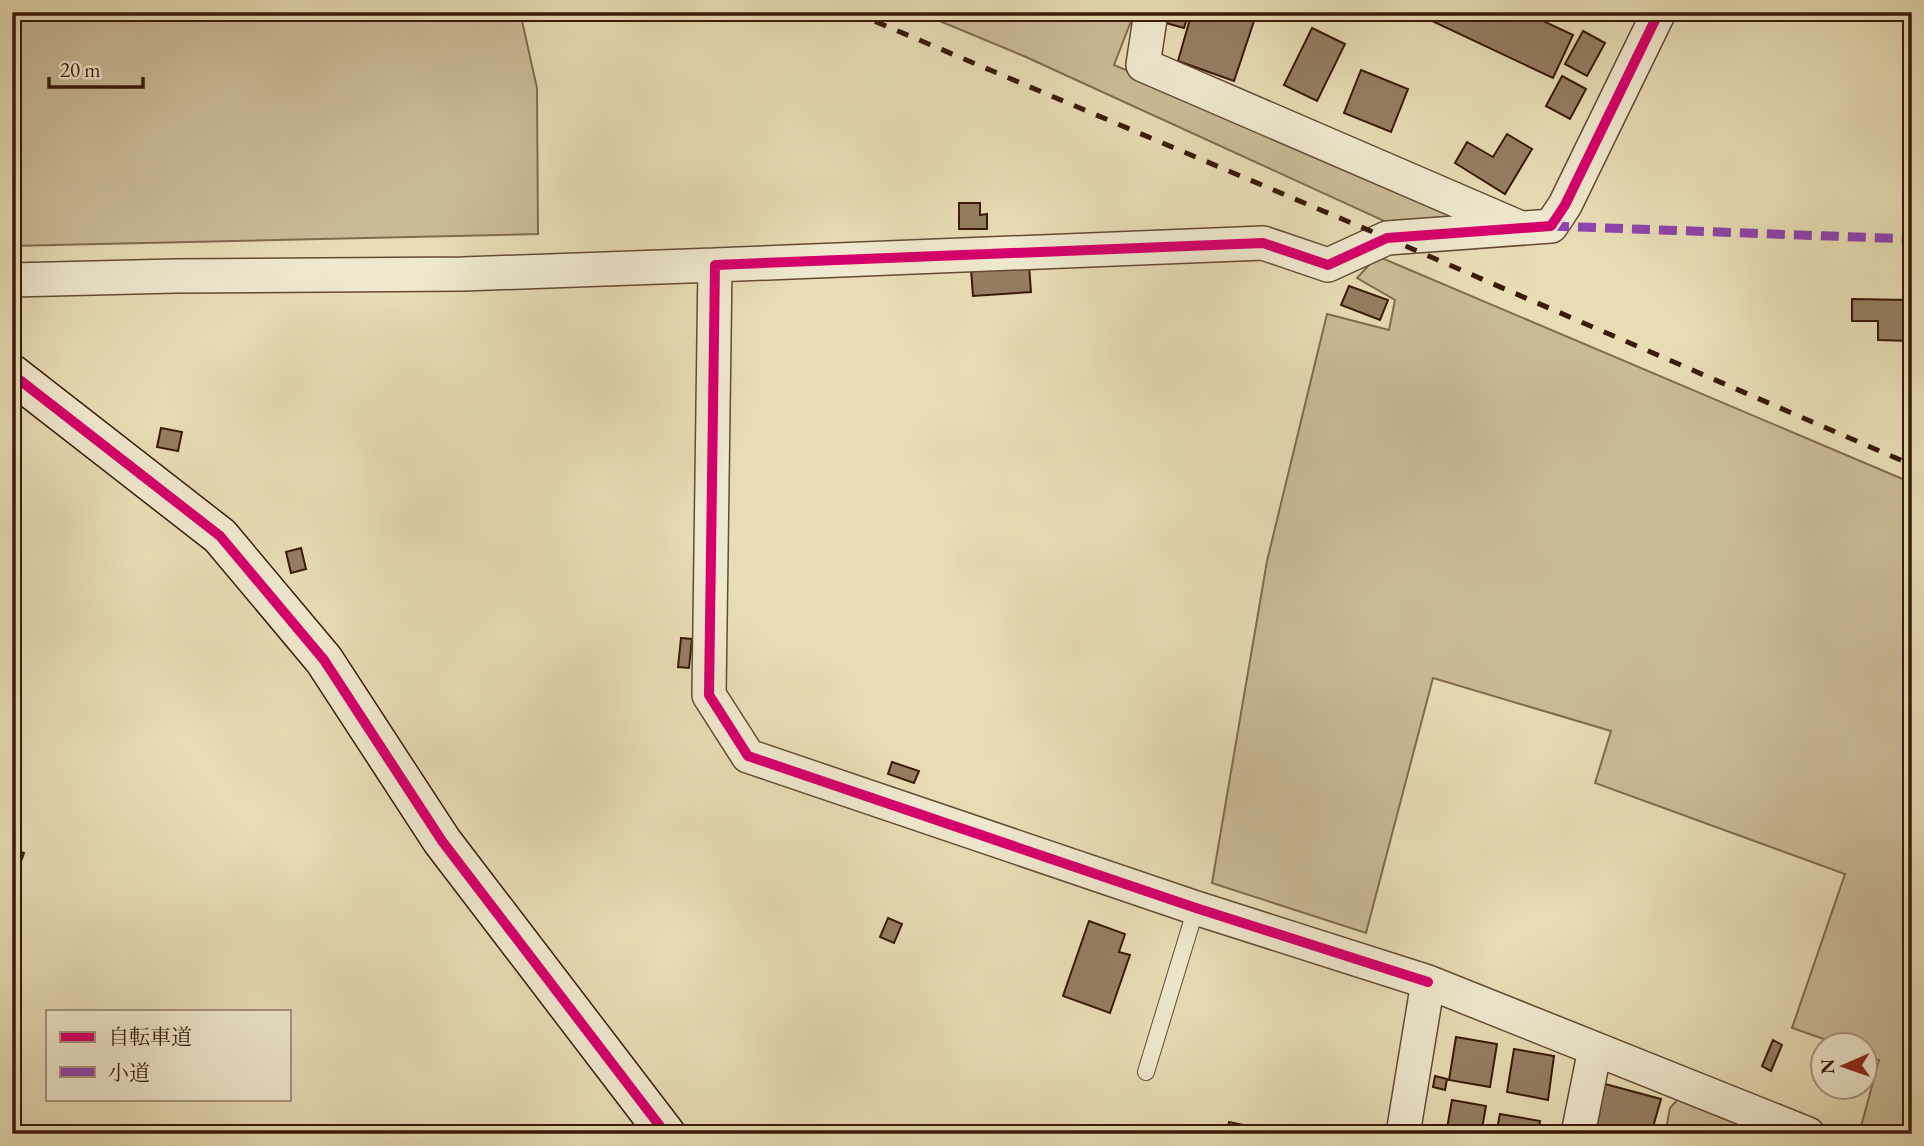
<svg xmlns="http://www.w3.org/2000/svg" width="1924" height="1146" font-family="'EB Garamond','Noto Serif JP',serif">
	<rect width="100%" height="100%" fill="#e7dcb4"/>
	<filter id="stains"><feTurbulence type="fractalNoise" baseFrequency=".00286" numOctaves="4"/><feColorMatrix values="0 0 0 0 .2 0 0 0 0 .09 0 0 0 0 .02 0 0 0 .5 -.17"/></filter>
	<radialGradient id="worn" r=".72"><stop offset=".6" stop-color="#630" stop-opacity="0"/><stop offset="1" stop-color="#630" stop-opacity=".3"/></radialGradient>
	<path fill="#cabb97" stroke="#826a50" stroke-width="2" d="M12,12H520L537,88L538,234L12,246Z
		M918,12H1131L1133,16L1114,65L1479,220L1395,226L1026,57Z
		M1377,256L1912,483V1109L1903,1134H1859L1879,1060L1865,1054L1864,1044H1838L1792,1028L1845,874L1595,783L1611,731L1433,678L1366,933L1212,883L1267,561L1327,314L1389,330L1395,300L1357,278Z
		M1678,1099L1771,1134H1665L1670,1108Z"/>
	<path fill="#947e62" stroke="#3a190a" stroke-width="2" d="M1169,12H1189L1184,28L1166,23Z
		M1192,12H1257L1234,81L1178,61Z
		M1433,12H1524L1573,35L1553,78L1430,20Z
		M1312,28L1345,44L1317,101L1284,85Z
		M1583,31L1605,43L1587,76L1565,64Z
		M1361,70L1408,89L1391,132L1344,113Z
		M1562,76L1586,89L1570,119L1546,106Z
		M1507,134L1532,149L1505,194L1455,163L1467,142L1493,157Z
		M959,203H980V215L987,214V229H959Z
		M1029,265L1031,292L973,296L971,269Z
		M1349,286L1388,300L1380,320L1341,305Z
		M1852,299L1910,300L1912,341L1878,340V321H1852Z
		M161,428L182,432L178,451L157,447Z
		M301,548L306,569L291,573L286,552Z
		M681,638L692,639L689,668L678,667Z
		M892,762L919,771L914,783L888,774Z
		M16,850L24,853L20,864L12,860Z
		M888,918L902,924L894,943L880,937Z
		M1089,921L1125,934L1119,952L1130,955L1110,1013L1063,996Z
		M1456,1037L1497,1044L1490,1087L1449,1080Z
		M1773,1040L1782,1045L1771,1071L1762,1066Z
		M1514,1049L1554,1056L1548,1100L1507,1092Z
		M1435,1076L1447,1079L1445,1090L1433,1087Z
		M1605,1084L1661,1099L1651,1134H1591Z
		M1452,1100L1486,1106L1481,1134H1446Z
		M1500,1114L1540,1121L1538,1134H1496Z
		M1229,1122L1277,1132L1276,1134H1227Z"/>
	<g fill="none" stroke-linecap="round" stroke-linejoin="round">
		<defs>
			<path id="lane" d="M1146,1072L1196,908"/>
			<path id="street" d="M1151,12L1143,65L1516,226
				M12,280L175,276L463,274L715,265
				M1428,982L1196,908L748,756L709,695L715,265L1263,243L1328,265L1387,238L1551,226L1565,205L1659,12
				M1403,1134L1428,982L1808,1134
				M1578,1134L1595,1049"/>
			<path id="secondary" d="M12,374L220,536L324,660L442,841L666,1134"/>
		</defs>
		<use href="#lane" stroke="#654a34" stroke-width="18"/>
		<use href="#street" stroke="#654a34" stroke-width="36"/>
		<use href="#secondary" stroke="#3a190a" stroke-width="41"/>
		<use href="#lane" stroke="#efe8ce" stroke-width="16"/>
		<use href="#street" stroke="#efe8ce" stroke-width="33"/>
		<use href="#secondary" stroke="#efe8ce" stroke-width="38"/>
		<path stroke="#3a190a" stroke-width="5" stroke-dasharray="12 12" stroke-linecap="butt" d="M853,12L1387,238L1912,465"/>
		<path stroke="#8e44ad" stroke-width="9" stroke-dasharray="18 9" stroke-linecap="butt" d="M1551,226L1912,239"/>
		<defs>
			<path id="cycleway" d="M12,374L220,536L324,660L442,841L666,1134
				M1428,982L1196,908L748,756L709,695L715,265L1263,243L1328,265L1387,238L1551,226L1565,205L1659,12"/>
		</defs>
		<use href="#cycleway" stroke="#efe8ce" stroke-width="15"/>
		<use href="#cycleway" stroke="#d6006c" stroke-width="10"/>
	</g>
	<rect width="1924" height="1146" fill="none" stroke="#e7dcb4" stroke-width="42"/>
	<rect x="14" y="14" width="1896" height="1118" fill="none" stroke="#3a190a" stroke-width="3.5"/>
	<rect x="21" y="21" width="1882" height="1104" fill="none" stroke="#3a190a" stroke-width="2"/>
	<rect x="46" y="1010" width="245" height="91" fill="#efe8ce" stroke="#a79580" stroke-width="2"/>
	<rect x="60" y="1032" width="35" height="10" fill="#d6006c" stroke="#a79580" stroke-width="2"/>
	<text x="108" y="1044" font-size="21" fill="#3a190a">自転車道</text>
	<rect x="60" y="1067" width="35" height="10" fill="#8e44ad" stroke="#a79580" stroke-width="2"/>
	<text x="108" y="1080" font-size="21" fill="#3a190a">小道</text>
	<g transform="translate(1844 1066) rotate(268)"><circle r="33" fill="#efe8ce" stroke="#a79580" stroke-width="2"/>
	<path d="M0-5L12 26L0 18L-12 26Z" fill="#8f2418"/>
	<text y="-10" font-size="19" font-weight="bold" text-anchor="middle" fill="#3a190a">N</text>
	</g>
	<path d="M49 77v10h94v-10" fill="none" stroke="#3a190a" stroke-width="3.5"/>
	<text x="60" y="77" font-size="21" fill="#3a190a" stroke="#efe8ce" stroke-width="5" paint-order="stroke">20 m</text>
	<rect width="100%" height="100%" filter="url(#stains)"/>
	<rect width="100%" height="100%" fill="url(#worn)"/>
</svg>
